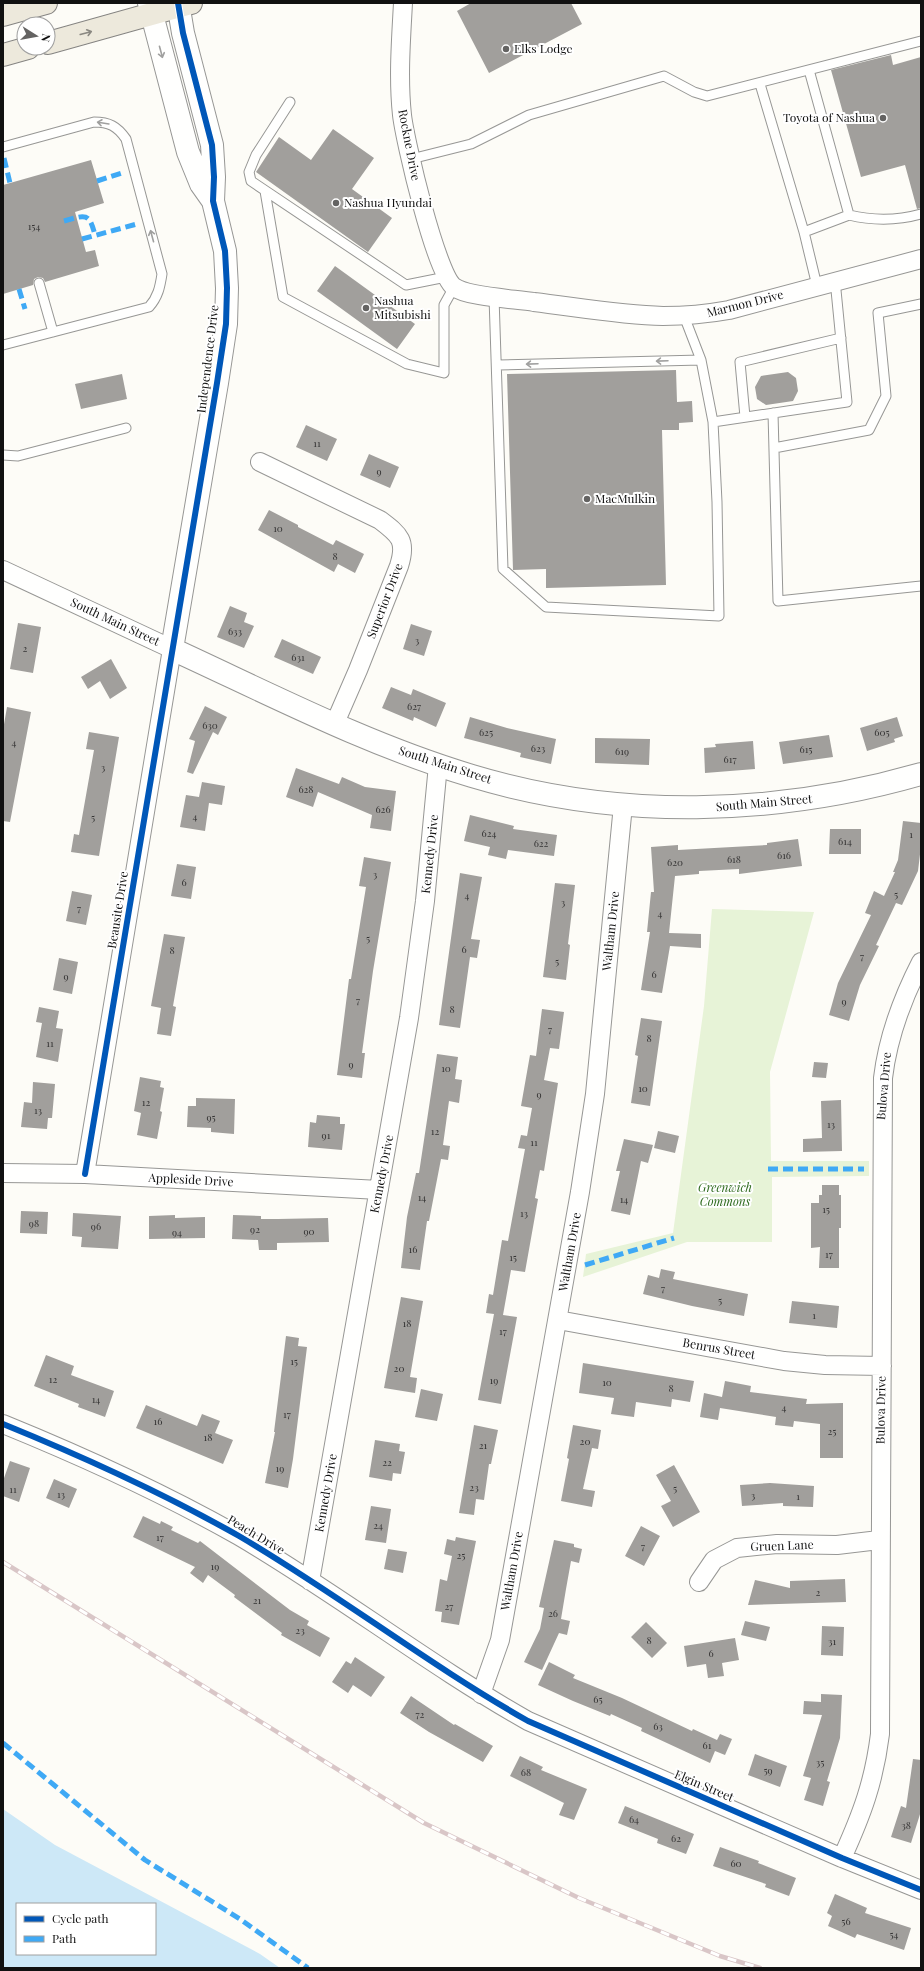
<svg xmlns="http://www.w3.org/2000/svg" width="924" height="1971" font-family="'Playfair Display',serif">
	<rect width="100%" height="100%" fill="#fdfcf7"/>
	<path fill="#e7f3d7" d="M712,909L814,912L770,1072L771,1161H869V1176L772,1177V1242H687L583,1277L586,1254L673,1233L704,1006Z"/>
	<path fill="#cde8f7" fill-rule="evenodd" d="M3,1809L55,1845L260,1954L280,1968H3ZM17,1904H155V1954H17Z"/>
	<path fill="#a19f9c" d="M471,3H571L582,24L489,73L457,11Z
		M891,55L893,65L921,57V208L917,209L905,165L861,177L831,70Z
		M333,129L374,158L352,189L392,218L368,252L256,172L279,137L311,160Z
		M91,160L104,203L75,212L86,252L95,250L99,266L45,282L43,278L38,277L34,279L33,285L3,294V185Z
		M335,266L415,324L397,349L317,291Z
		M676,370L677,402L692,401L693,422L679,423V430H662L666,585L546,588V569L513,570L507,374Z
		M788,372L796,378L798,391L793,401L766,405L757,399L755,387L761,376Z
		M122,374L127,399L81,409L75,384Z
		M306,425L337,439L327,461L296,447Z
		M369,454L399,467L390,488L360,475Z
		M269,510L298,525V527L333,545L336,540L364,554L355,573L338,564L334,572L258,530Z
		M230,606L247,613L244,622L254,626L244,648L217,637Z
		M18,623L41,627L33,673L10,669Z
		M411,624L432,631L424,656L403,649Z
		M282,639L321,657L313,674L274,657Z
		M111,659L127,688L110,699L100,681L88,689L81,677Z
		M391,687L411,695L413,689L446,703L436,727L414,717L413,721L382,708Z
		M205,706L227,717L218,735L213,732L193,774L187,772L195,741L189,739Z
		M7,707L31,712L10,822L3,821V730Z
		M470,717L507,728L556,739L551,764L520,757L521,753L464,738Z
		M897,717L903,736L894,739L895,742L867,751L860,728Z
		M89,732L119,737L99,856L71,852L74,834L79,835L94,750L86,749Z
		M829,735L833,757L783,764L779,742Z
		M595,738L650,739L649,765L595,763Z
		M753,741L755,769L705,773L704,748L716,747L715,744Z
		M296,768L339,784L342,777L365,787L396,791L391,831L370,828L372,815L318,792L313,807L286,797Z
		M202,782L225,786L222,805L209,803L205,831L180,827L186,795L199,797Z
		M470,815L514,826L513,829L557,835L554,856L508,850L506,859L488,855L490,847L464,841Z
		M903,821L921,823V846L918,871L902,905L896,903L876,945L879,946L860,985L849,1021L829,1015L838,983L871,915L865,913L874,891L884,896L895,872H893L898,860Z
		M830,829H861V854H829Z
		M798,839L802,866L739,874V869L699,871V874L675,876L669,933L701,934V948L670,946L662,993L641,990L650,932H647L651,892H654L651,847L678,845V850L767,845V843Z
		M364,857L391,862L373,971L362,1053H365L362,1078L337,1075L349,979H351L366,887L359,886Z
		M177,864L196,867L191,899L171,896Z
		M460,873L482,877L471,939L480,940L477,958L470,957L460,1028L439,1025Z
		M555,883L575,885L568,944L570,945L566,980L543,977Z
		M72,891L92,895L86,925L66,921Z
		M164,934L185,937L173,1006L176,1007L171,1036L157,1034L161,1008L151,1006Z
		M59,958L78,962L72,994L53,990Z
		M39,1007L59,1011L56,1028L63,1029L58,1062L36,1057L42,1023L36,1022Z
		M542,1009L564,1012L559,1049L550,1048L544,1080L558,1083L544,1171L540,1170L535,1198L538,1199L525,1272L511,1270L503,1315L517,1317L501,1404L478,1400L494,1314L486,1313L489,1294L493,1295L502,1240L508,1241L525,1149L518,1148L521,1135L527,1136L532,1108L521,1106L530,1055L536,1056Z
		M641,1018L662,1021L650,1106L631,1103L638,1056L635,1055Z
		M437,1054L458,1057L455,1079L462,1080L459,1103L449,1101L443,1145L450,1146L448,1160L441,1159L429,1221H427L420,1270L401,1268L407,1217L416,1173H419Z
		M814,1062L828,1063L826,1078L812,1077Z
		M140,1077L161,1081L160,1087L164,1088L160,1111L162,1112L157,1139L137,1135L141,1113L134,1111Z
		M33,1082L55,1084L52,1118H48L47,1129L21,1127L24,1102L32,1103Z
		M196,1098L235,1099L234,1134L211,1132V1128L187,1127L188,1106H196Z
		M841,1100L842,1151L803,1152V1139L822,1138L821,1101Z
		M317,1115L340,1117V1124H345L342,1150L308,1147L310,1122L316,1123Z
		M658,1131L679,1136L675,1153L654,1148Z
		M624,1139L653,1145L648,1163L641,1161L630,1215L611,1211L620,1171H616Z
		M822,1185H839V1195H841V1228H839V1268H819L820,1247L811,1248V1203H819V1195H822Z
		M21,1211L48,1212L47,1234L20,1233Z
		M73,1213L121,1216L118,1249L81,1247L82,1237L72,1236Z
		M175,1215V1218L205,1217V1238L149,1239V1216Z
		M233,1215L261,1216V1219H278L328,1218L329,1242L277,1243V1250H259L258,1240L232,1239Z
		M661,1269L675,1272L673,1279L748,1294L744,1316L692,1306L643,1294L648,1275L659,1278Z
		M401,1297L423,1301L410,1377L417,1378L415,1393L384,1388Z
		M792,1301L839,1306L837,1328L789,1323Z
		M286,1336L299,1338L298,1346L307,1347L293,1459L288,1488L265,1483L275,1432H274Z
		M46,1355L74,1366L71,1375L114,1391L105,1417L78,1407L79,1404L34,1386Z
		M583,1363L694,1381L690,1402L672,1399L671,1407L636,1402L634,1417L611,1414L614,1398L579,1393Z
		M725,1381L751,1386L750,1392L807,1399L806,1404L843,1403V1458H820V1424L794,1421L793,1427L775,1425L776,1417L720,1408L718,1420L700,1417L704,1393L722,1397Z
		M421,1389L443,1394L437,1421L415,1417Z
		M146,1405L197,1426L202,1414L220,1421L215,1433L233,1440L223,1464L136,1428Z
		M474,1425L498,1430L491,1464H489L484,1500L476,1499L474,1515L459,1513Z
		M573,1425L601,1430L598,1449L592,1448L583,1489L595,1491L592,1507L561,1501L569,1459L567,1458Z
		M375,1440L400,1444L399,1451L405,1452L401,1474L393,1473L392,1481L369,1477Z
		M10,1461L30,1468L19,1502L3,1496V1481Z
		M674,1465L700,1512L673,1527L661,1506L671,1501L656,1475Z
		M54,1479L77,1489L69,1508L46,1498Z
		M770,1483L814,1486L813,1507L783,1506V1503L742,1506L740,1485Z
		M371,1506L391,1509L386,1543L365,1540Z
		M143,1516L160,1524L161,1521L173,1527L171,1530L198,1543L200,1541L290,1610L309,1621L307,1625L330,1638L320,1657L281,1635L282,1633L234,1597L235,1595L208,1575L203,1583L190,1573L195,1567L133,1537Z
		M641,1526L660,1536L644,1566L625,1556Z
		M456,1537L476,1541L459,1625L441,1622L442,1612L435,1611L440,1579L447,1581L452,1556L444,1554L447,1539L455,1541Z
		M554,1540L574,1544V1547L582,1549L579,1563L571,1561L566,1589L561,1619L570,1621L567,1635L559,1633L542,1670L524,1662L540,1629L544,1608L539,1607Z
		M388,1549L407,1552L403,1573L384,1569Z
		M845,1579L846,1602L748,1605L755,1580L790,1588V1581Z
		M745,1621L770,1627L766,1641L741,1635Z
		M646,1622L667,1643L652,1658L631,1637Z
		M822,1626L844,1627L843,1656L821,1655Z
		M735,1638L739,1660L722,1663L724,1676L708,1678L706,1664L687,1667L684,1646Z
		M355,1657L385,1677L371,1697L353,1685L348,1693L332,1682L346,1661L351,1664Z
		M549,1662L575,1675L573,1678L622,1698L692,1731L693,1729L717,1740L720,1734L732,1739L725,1755L715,1751L710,1763L641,1731L642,1728L611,1714L610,1716L573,1701L538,1685Z
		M821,1694L842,1695L840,1738L827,1781L830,1782L823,1806L804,1800L811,1778L803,1776L822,1715L803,1714L804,1701L821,1702Z
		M411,1696L454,1725L455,1724L493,1746L483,1762L429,1732L400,1713Z
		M755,1754L787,1766L780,1787L748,1775Z
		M520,1756L543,1767L541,1770L587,1789L574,1820L559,1815L564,1803L510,1776Z
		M913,1759L921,1760V1811L911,1843L891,1837L901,1806L906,1808Z
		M625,1806L694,1834L686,1854L657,1843L658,1839L618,1823Z
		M720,1847L759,1861L758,1863L796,1878L789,1896L765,1887L766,1884L713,1866Z
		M835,1894L867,1908L865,1913L911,1928L904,1950L857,1934L855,1938L828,1926L832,1916L827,1913Z"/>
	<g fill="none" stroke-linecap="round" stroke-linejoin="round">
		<defs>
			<path id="service" d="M760,84L804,232L817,286
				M290,102L256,155L249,172L251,181L406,285L446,277
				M3,147L94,122C109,122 117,126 126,139L162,274C160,287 158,297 149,307L3,345
				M411,159L471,144L529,115L664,76L694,92L707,96L921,41
				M265,191L283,297L407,364L444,373V305L454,287
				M849,215C874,221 896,221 921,214
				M804,232L849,215L809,70
				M39,283L53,332
				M494,297L503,569L546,607L719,616L717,502L713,422
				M684,316L701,360L713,422L847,402L835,280
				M498,365L701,360
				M773,413L778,601L921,586
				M745,417L740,362L841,338
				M774,448L869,430L886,396L878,313L921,304
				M3,455L18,456L126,428"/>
			<path id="minor" d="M403,3C401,40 398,78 402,115C405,141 436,274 454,287C467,297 516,299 534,302C576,307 620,315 663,316C685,316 707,314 729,310L921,259
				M260,462L380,520C400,535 407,541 399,566L358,670L335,723
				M3,570L172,649L85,1174
				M3,1173L85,1174L379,1190
				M558,1320L784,1361L825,1365L882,1366
				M3,1424C84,1457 163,1493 239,1536C338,1594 429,1665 528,1721L842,1858L921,1890
				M310,1581L409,1018L425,901L438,765
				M699,1582L714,1560L737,1548L777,1544L837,1545L879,1540
				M481,1694L500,1640L580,1192L595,1094L623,805
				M842,1858C862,1814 874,1782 880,1734L883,1078C888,1036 902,999 921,962"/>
			<path id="tertiary" d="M149,3L188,152L201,184L213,201
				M178,3L183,33L212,145L214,177L213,201L225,251L227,288L226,324L217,383L172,649C270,694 368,745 472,776C618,820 775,816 921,774"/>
			<path id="primary" d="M3,15L46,3
				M48,43L191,3
				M3,55L28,48"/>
		</defs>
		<use href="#service" stroke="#979795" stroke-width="11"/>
		<use href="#minor" stroke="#979795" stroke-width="20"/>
		<use href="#tertiary" stroke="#979795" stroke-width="24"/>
		<use href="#primary" stroke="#858482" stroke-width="24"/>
		<use href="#service" stroke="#fffffe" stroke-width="9"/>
		<use href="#minor" stroke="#fffffe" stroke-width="18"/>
		<use href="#tertiary" stroke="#fffffe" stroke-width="22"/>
		<use href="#primary" stroke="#ede9dc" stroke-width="22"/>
		<defs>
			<path id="rail" d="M3,1562L424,1823L579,1898L720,1956L760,1968"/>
		</defs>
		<use href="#rail" stroke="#d9c6c7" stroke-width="4.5"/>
		<use href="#rail" stroke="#fff" stroke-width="3" stroke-dasharray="9" stroke-linecap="butt"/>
		<path stroke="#3fa9f5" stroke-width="5" stroke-dasharray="10 5" stroke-linecap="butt" d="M4,158L10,183
			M97,181L122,173
			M64,221C86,215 89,212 95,235
			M82,239L137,224
			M19,289L25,309
			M768,1169H864
			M585,1265L674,1238
			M3,1743L145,1860L240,1919L308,1968"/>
		<defs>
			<path id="cycleway" d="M85,1174L217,383L226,324L227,288L225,251L213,201L214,177L212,145L183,33L178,3
				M3,1424C84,1457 163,1493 239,1536C338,1594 429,1665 528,1721L842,1858L921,1890"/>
		</defs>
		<use href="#cycleway" stroke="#fff" stroke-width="8"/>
		<use href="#cycleway" stroke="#0057b8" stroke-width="6"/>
	</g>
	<defs><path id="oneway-shaft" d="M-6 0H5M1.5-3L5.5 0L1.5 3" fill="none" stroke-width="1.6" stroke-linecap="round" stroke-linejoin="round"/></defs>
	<use stroke="#8a8881" href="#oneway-shaft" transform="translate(86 33) rotate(-15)"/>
	<g stroke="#a0a09f">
		<use href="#oneway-shaft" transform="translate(161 52) rotate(75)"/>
		<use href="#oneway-shaft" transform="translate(103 123) rotate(-171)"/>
		<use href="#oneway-shaft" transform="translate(152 236) rotate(-105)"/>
		<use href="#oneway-shaft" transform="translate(662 361) rotate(178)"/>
		<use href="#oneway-shaft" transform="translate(532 364) rotate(178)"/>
	</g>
	<g fill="#646362" stroke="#fff" stroke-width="1.5">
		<circle cx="506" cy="49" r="4"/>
		<circle cx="883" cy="118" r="4"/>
		<circle cx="336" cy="203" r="4"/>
		<circle cx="366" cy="308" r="4"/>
		<circle cx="587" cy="499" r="4"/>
	</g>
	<g text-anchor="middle" stroke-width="4" stroke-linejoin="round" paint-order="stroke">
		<g font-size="10" fill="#353434">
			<text x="34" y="230">154</text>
			<text x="317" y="447">11</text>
			<text x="379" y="475">9</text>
			<text x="278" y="532">10</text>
			<text x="335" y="560">8</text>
			<text x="235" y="635">633</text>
			<text x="417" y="644">3</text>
			<text x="25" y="652">2</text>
			<text x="298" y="661">631</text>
			<text x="414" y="710">627</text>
			<text x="210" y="729">630</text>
			<text x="486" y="736">625</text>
			<text x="882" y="736">605</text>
			<text x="14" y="746">4</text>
			<text x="538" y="752">623</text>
			<text x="806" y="753">615</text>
			<text x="622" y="755">619</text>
			<text x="730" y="763">617</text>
			<text x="103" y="771">3</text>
			<text x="306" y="793">628</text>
			<text x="383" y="813">626</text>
			<text x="195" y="820">4</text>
			<text x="93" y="821">5</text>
			<text x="489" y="837">624</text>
			<text x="911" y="838">1</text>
			<text x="845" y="845">614</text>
			<text x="541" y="847">622</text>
			<text x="784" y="859">616</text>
			<text x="734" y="863">618</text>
			<text x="675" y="866">620</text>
			<text x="375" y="878">3</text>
			<text x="184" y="886">6</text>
			<text x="896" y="898">5</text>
			<text x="467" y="899">4</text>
			<text x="563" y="906">3</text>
			<text x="79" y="912">7</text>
			<text x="660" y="917">4</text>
			<text x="368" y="942">5</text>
			<text x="464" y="953">6</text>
			<text x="172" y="954">8</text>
			<text x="862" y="960">7</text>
			<text x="557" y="965">5</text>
			<text x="654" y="978">6</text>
			<text x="66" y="980">9</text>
			<text x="358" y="1004">7</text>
			<text x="844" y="1005">9</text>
			<text x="452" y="1013">8</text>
			<text x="550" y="1033">7</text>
			<text x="649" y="1042">8</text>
			<text x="50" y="1047">11</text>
			<text x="351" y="1068">9</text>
			<text x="446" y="1072">10</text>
			<text x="643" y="1092">10</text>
			<text x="539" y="1098">9</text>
			<text x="146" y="1106">12</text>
			<text x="38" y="1114">13</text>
			<text x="211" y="1121">95</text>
			<text x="831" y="1128">13</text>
			<text x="435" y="1135">12</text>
			<text x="326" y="1139">91</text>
			<text x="534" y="1146">11</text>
			<text x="422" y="1201">14</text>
			<text x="624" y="1203">14</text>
			<text x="826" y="1213">15</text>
			<text x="524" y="1217">13</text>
			<text x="34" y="1227">98</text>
			<text x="96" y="1230">96</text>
			<text x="255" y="1233">92</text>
			<text x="309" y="1235">90</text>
			<text x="177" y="1236">94</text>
			<text x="413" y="1253">16</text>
			<text x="829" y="1258">17</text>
			<text x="513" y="1261">15</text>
			<text x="663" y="1292">7</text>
			<text x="720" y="1304">5</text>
			<text x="814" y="1319">1</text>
			<text x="407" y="1327">18</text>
			<text x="503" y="1335">17</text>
			<text x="294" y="1365">15</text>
			<text x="399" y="1372">20</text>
			<text x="53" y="1383">12</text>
			<text x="494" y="1384">19</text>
			<text x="607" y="1386">10</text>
			<text x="671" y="1392">8</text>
			<text x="96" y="1403">14</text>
			<text x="784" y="1411">4</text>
			<text x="287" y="1418">17</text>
			<text x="158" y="1425">16</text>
			<text x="832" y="1435">25</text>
			<text x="208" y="1441">18</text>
			<text x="585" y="1445">20</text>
			<text x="483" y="1449">21</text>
			<text x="387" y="1466">22</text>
			<text x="280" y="1472">19</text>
			<text x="474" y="1491">23</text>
			<text x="675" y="1492">5</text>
			<text x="13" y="1493">11</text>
			<text x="61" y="1498">13</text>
			<text x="753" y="1499">3</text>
			<text x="798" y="1500">1</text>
			<text x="378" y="1529">24</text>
			<text x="160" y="1541">17</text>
			<text x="643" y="1550">7</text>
			<text x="461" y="1559">25</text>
			<text x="215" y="1570">19</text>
			<text x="818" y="1596">2</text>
			<text x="257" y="1604">21</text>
			<text x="449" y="1610">27</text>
			<text x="553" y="1617">26</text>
			<text x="300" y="1634">23</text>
			<text x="649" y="1644">8</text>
			<text x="832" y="1645">31</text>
			<text x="711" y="1657">6</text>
			<text x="598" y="1703">65</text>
			<text x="420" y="1718">72</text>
			<text x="658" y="1730">63</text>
			<text x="707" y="1749">61</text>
			<text x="820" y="1766">35</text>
			<text x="768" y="1774">59</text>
			<text x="526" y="1776">68</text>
			<text x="634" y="1823">64</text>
			<text x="906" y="1829">38</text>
			<text x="676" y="1842">62</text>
			<text x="736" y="1867">60</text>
			<text x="846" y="1925">56</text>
			<text x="894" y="1938">54</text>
		</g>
		<g font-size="12" fill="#111" stroke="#fff" text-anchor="start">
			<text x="514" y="53">Elks Lodge</text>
			<text x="875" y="122" text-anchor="end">Toyota of Nashua</text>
			<text x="344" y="207">Nashua Hyundai</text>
			<text x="374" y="305">Nashua<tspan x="374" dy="14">Mitsubishi</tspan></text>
			<text x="595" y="503">MacMulkin</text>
		</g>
		<g font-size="12" fill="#111" stroke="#fff">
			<text transform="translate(409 145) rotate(79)" y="4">Rockne Drive</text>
			<text transform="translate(745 304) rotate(-14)" y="4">Marmon Drive</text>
			<text transform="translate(208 359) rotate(-83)" y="4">Independence Drive</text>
			<text transform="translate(385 601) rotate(-69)" y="4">Superior Drive</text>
			<text transform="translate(115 622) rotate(25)" y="4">South Main Street</text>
			<text transform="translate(445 765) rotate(18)" y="4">South Main Street</text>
			<text transform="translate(764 803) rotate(-5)" y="4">South Main Street</text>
			<text transform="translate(430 854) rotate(-84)" y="4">Kennedy Drive</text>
			<text transform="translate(118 910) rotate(-81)" y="4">Beausite Drive</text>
			<text transform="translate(611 931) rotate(-84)" y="4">Waltham Drive</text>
			<text transform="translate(884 1086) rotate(-85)" y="4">Bulova Drive</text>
			<text transform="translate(382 1174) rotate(-79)" y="4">Kennedy Drive</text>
			<text transform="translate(191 1180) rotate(3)" y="4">Appleside Drive</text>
			<text transform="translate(570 1252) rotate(-80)" y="4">Waltham Drive</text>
			<text transform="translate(719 1349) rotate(10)" y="4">Benrus Street</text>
			<text transform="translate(881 1410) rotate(-89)" y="4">Bulova Drive</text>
			<text transform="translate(326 1493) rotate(-80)" y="4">Kennedy Drive</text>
			<text transform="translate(256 1535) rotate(31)" y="4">Peach Drive</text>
			<text transform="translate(782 1546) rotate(-2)" y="4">Gruen Lane</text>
			<text transform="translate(512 1571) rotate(-80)" y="4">Waltham Drive</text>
			<text transform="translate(704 1786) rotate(23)" y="4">Elgin Street</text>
		</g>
		<g font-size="12" font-style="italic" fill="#2f6b1f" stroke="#fff">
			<text x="725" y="1192">Greenwich<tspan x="725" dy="14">Commons</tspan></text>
		</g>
	</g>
	<rect width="924" height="1971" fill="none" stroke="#111111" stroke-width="8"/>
	<rect x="16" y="1903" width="140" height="52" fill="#ffffff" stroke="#a0a0a0"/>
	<rect x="24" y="1916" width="20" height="6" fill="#0057b8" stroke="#a0a0a0"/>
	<text x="52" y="1923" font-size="12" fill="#111111">Cycle path</text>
	<rect x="24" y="1936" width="20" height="6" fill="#3fa9f5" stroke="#a0a0a0"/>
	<text x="52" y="1943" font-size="12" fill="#111111">Path</text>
	<g transform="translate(36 36) rotate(101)"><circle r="19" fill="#ffffff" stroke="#a0a0a0"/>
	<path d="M0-3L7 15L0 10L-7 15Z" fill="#646362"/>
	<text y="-6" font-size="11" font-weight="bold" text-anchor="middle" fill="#111111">N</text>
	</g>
</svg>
